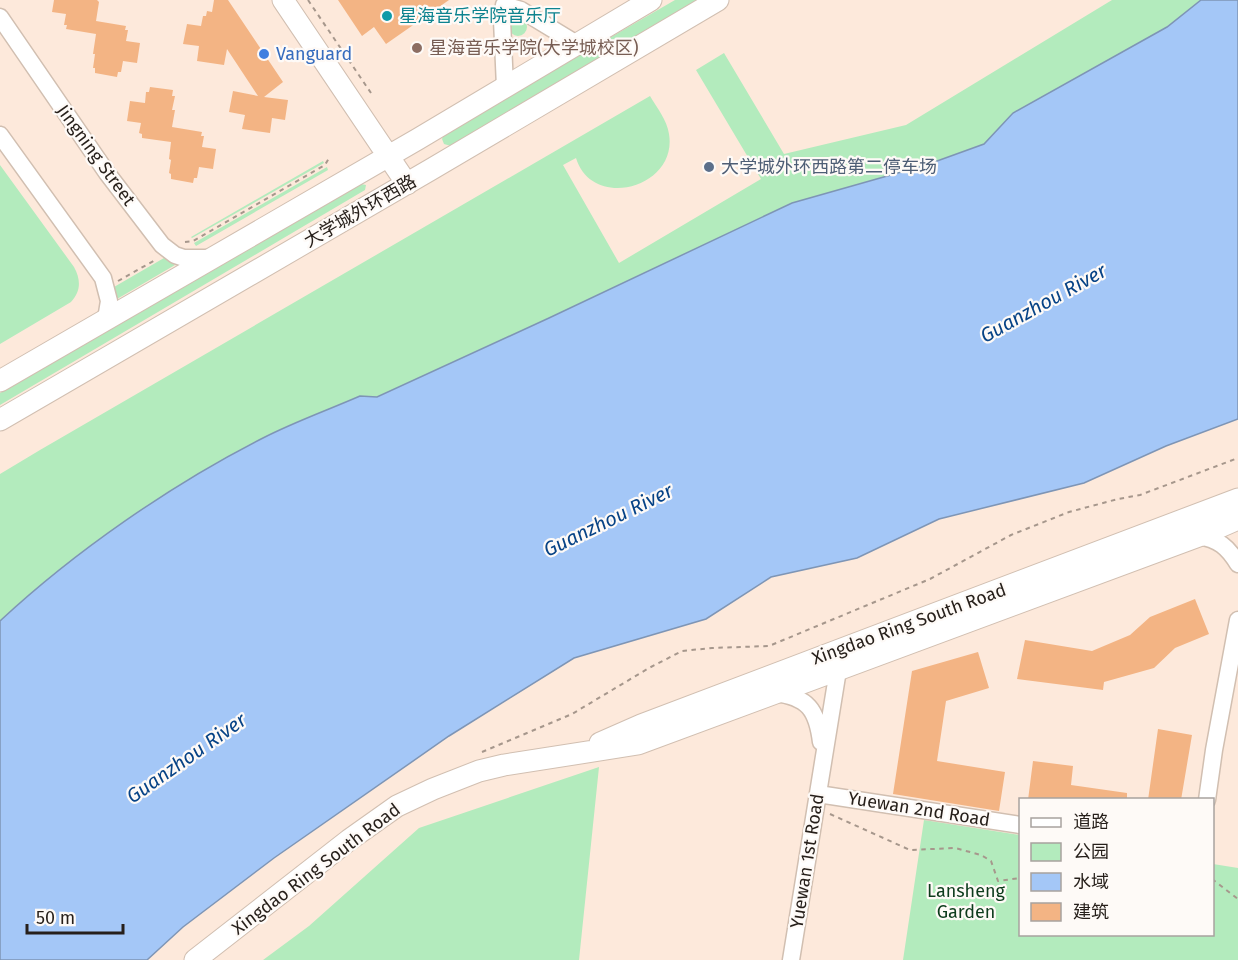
<svg xmlns="http://www.w3.org/2000/svg" width="1238" height="960" font-family="'Fira Sans','Noto Sans SC',sans-serif">
	<rect width="100%" height="100%" fill="#fde9db"/>
	<path fill="#b3ebbd" d="M675,0H701L451,146L444,144L442,139L444,134Z
		M1112,0H1201L1167,27L1013,113L984,144L926,165L549,318L377,397L360,396C328,410 294,422 263,438C170,486 77,550 0,621V474L40,450L650,96C657,108 667,120 669,134C678,188 592,211 576,158L563,165L619,263L761,179L696,70L724,53L784,154L906,125Z
		M509 27a9 9 0 1 1 18 0a9 9 0 1 1-18 0Z
		M323,161L324,163L192,238L191,237Z
		M0,165L74,267C81,280 81,291 71,302L0,344Z
		M327,167L328,170L196,246L194,243Z
		M361,184L366,185L365,190L0,405V393Z
		M164,258L175,265L117,299L116,298L114,287Z
		M599,767L579,960H263L309,926L419,828Z
		M924,820L1020,835V934H1212L1213,864L1238,868V960H903Z"/>
	<path fill="#a4c7f7" stroke="#7e95b5" stroke-width="1.5" d="M1201,0H1238V419L1166,446L1084,483L939,519L857,558L771,577L706,619L574,658L449,736L274,858L183,927L147,960H0V621C74,552 172,484 263,438C294,422 328,410 360,396L377,397L549,318L792,203L926,165L984,144L1013,113L1167,27Z"/>
	<path fill="#f3b484" d="M54,0H97L99,2L96,21L126,26L125,30H128L126,41L140,43L137,63L123,61L121,72H118L117,77L95,73V68H93L95,54H93L96,34L66,29L67,25H64L66,14L52,12Z
		M214,0H228L283,82L264,97L288,100L285,120L272,118L270,133L242,129L245,115L229,112L233,91L258,96L227,49L224,65L197,61L199,46L183,44L187,24L201,26L203,16H206L207,11L212,12Z
		M338,0H449L386,44L374,27L362,36Z
		M150,87L173,90L172,96H175L172,110H175L172,127L202,132L201,136H204L202,147L216,149L213,169L199,167L197,178H194L193,183L171,179V174L169,173L171,160L169,159L171,142L142,138V134L139,133L141,123L127,121L130,101L145,103L146,92H149Z
		M1195,599L1209,634L1175,648L1154,668L1104,682L1103,690L1017,679L1025,640L1092,651L1130,635L1150,617Z
		M978,652L989,688L946,701L937,761L1005,772L999,811L893,794L912,671Z
		M1158,729L1192,735L1181,800H1148Z
		M1033,761L1073,766L1071,785L1127,793V800H1028Z"/>
	<g fill="none" stroke-linecap="round" stroke-linejoin="round">
		<defs>
			<path id="minor" d="M0,17L107,173L162,245L175,255L184,258H210
				M505,87L502,20L504,5L521,10L577,44
				M0,135L103,278L109,301L106,319
				M1199,536C1218,539 1228,547 1238,564
				M775,693C808,697 817,710 821,742
				M818,794L1020,825
				M1207,800L1214,750L1238,620
				M791,960L838,670"/>
			<path id="major" d="M283,0L407,184
				M0,381L418,139L651,0
				M0,420L430,170L718,0
				M600,743L641,725L1238,499
				M195,960L349,840L397,806L433,789L479,771L504,765L638,744L1199,536L1238,519"/>
		</defs>
		<use href="#minor" stroke="#d1bfb1" stroke-width="19"/>
		<use href="#major" stroke="#d1bfb1" stroke-width="23"/>
		<path stroke="#a6978c" stroke-width="2" stroke-dasharray="4.5 4.5" stroke-linecap="butt" d="M308,0L371,93
			M185,242L193,241L325,165L329,158
			M118,281L157,259
			M482,752L572,714L649,668L682,651L712,648L769,646L930,579L1011,535L1069,512L1118,499L1140,495L1238,458
			M830,814L910,850L955,848L981,855L991,861L998,881L1020,878
			M1212,879L1238,899"/>
		<use href="#minor" stroke="#fff" stroke-width="16"/>
		<use href="#major" stroke="#fff" stroke-width="21"/>
	</g>
	<circle fill="#0f9aa8" stroke="#fefaf7" stroke-width="2" cx="387" cy="16" r="6"/>
	<circle fill="#8d6e63" stroke="#fefaf7" stroke-width="2" cx="417" cy="48" r="6"/>
	<circle fill="#3f7fe0" stroke="#fefaf7" stroke-width="2" cx="264" cy="54" r="6"/>
	<circle fill="#5c6f8a" stroke="#fefaf7" stroke-width="2" cx="709" cy="167" r="6"/>
	<g text-anchor="middle" stroke-width="4.5" stroke-linejoin="round" paint-order="stroke">
		<g font-size="18" fill="#0d838f" stroke="#fefaf7" text-anchor="start">
			<text x="399" y="22">星海音乐学院音乐厅</text>
		</g>
		<g font-size="18" fill="#785e54" stroke="#fefaf7" text-anchor="start">
			<text x="429" y="54">星海音乐学院(大学城校区)</text>
		</g>
		<g font-size="18" fill="#366cbe" stroke="#fefaf7" text-anchor="start">
			<text x="276" y="60">Vanguard</text>
		</g>
		<g font-size="18" fill="#261f1a" stroke="#fefaf7">
			<text transform="translate(96 155) rotate(54)" y="6">Jingning Street</text>
			<text transform="translate(360 211) rotate(-30)" y="6">大学城外环西路</text>
			<text transform="translate(909 624) rotate(-20)" y="6">Xingdao Ring South Road</text>
			<text transform="translate(919 809) rotate(9)" y="6">Yuewan 2nd Road</text>
			<text transform="translate(807 861) rotate(-81)" y="6">Yuewan 1st Road</text>
			<text transform="translate(316 869) rotate(-37)" y="6">Xingdao Ring South Road</text>
		</g>
		<g font-size="18" fill="#4e5e75" stroke="#fefaf7" text-anchor="start">
			<text x="721" y="173">大学城外环西路第二停车场</text>
		</g>
		<g font-size="18" fill="#0d3c1c" stroke="#fefaf7">
			<text x="966" y="897">Lansheng<tspan x="966" dy="21">Garden</tspan></text>
		</g>
		<g font-size="20" font-style="italic" fill="#074386" stroke="#fefaf7">
			<text transform="translate(1043 303) rotate(-29)" y="7">Guanzhou River</text>
			<text transform="translate(608 520) rotate(-26)" y="7">Guanzhou River</text>
			<text transform="translate(186 758) rotate(-35)" y="7">Guanzhou River</text>
		</g>
	</g>
	<rect x="1019" y="798" width="195" height="138" fill="#fefaf7" stroke="#a8a29f" stroke-width="1.5"/>
	<rect x="1031" y="818" width="30" height="9" fill="#ffffff" stroke="#a8a29f" stroke-width="1.5"/>
	<text x="1073" y="828" font-size="18" fill="#261f1a">道路</text>
	<rect x="1031" y="843" width="30" height="18" fill="#b3ebbd" stroke="#a8a29f" stroke-width="1.5"/>
	<text x="1073" y="858" font-size="18" fill="#261f1a">公园</text>
	<rect x="1031" y="873" width="30" height="18" fill="#a4c7f7" stroke="#a8a29f" stroke-width="1.5"/>
	<text x="1073" y="888" font-size="18" fill="#261f1a">水域</text>
	<rect x="1031" y="903" width="30" height="18" fill="#f3b484" stroke="#a8a29f" stroke-width="1.5"/>
	<text x="1073" y="918" font-size="18" fill="#261f1a">建筑</text>
	<path d="M27 924v9h96v-9" fill="none" stroke="#261f1a" stroke-width="3"/>
	<text x="36" y="924" font-size="18" fill="#261f1a" stroke="#fefaf7" stroke-width="4.5" paint-order="stroke">50 m</text>
</svg>
